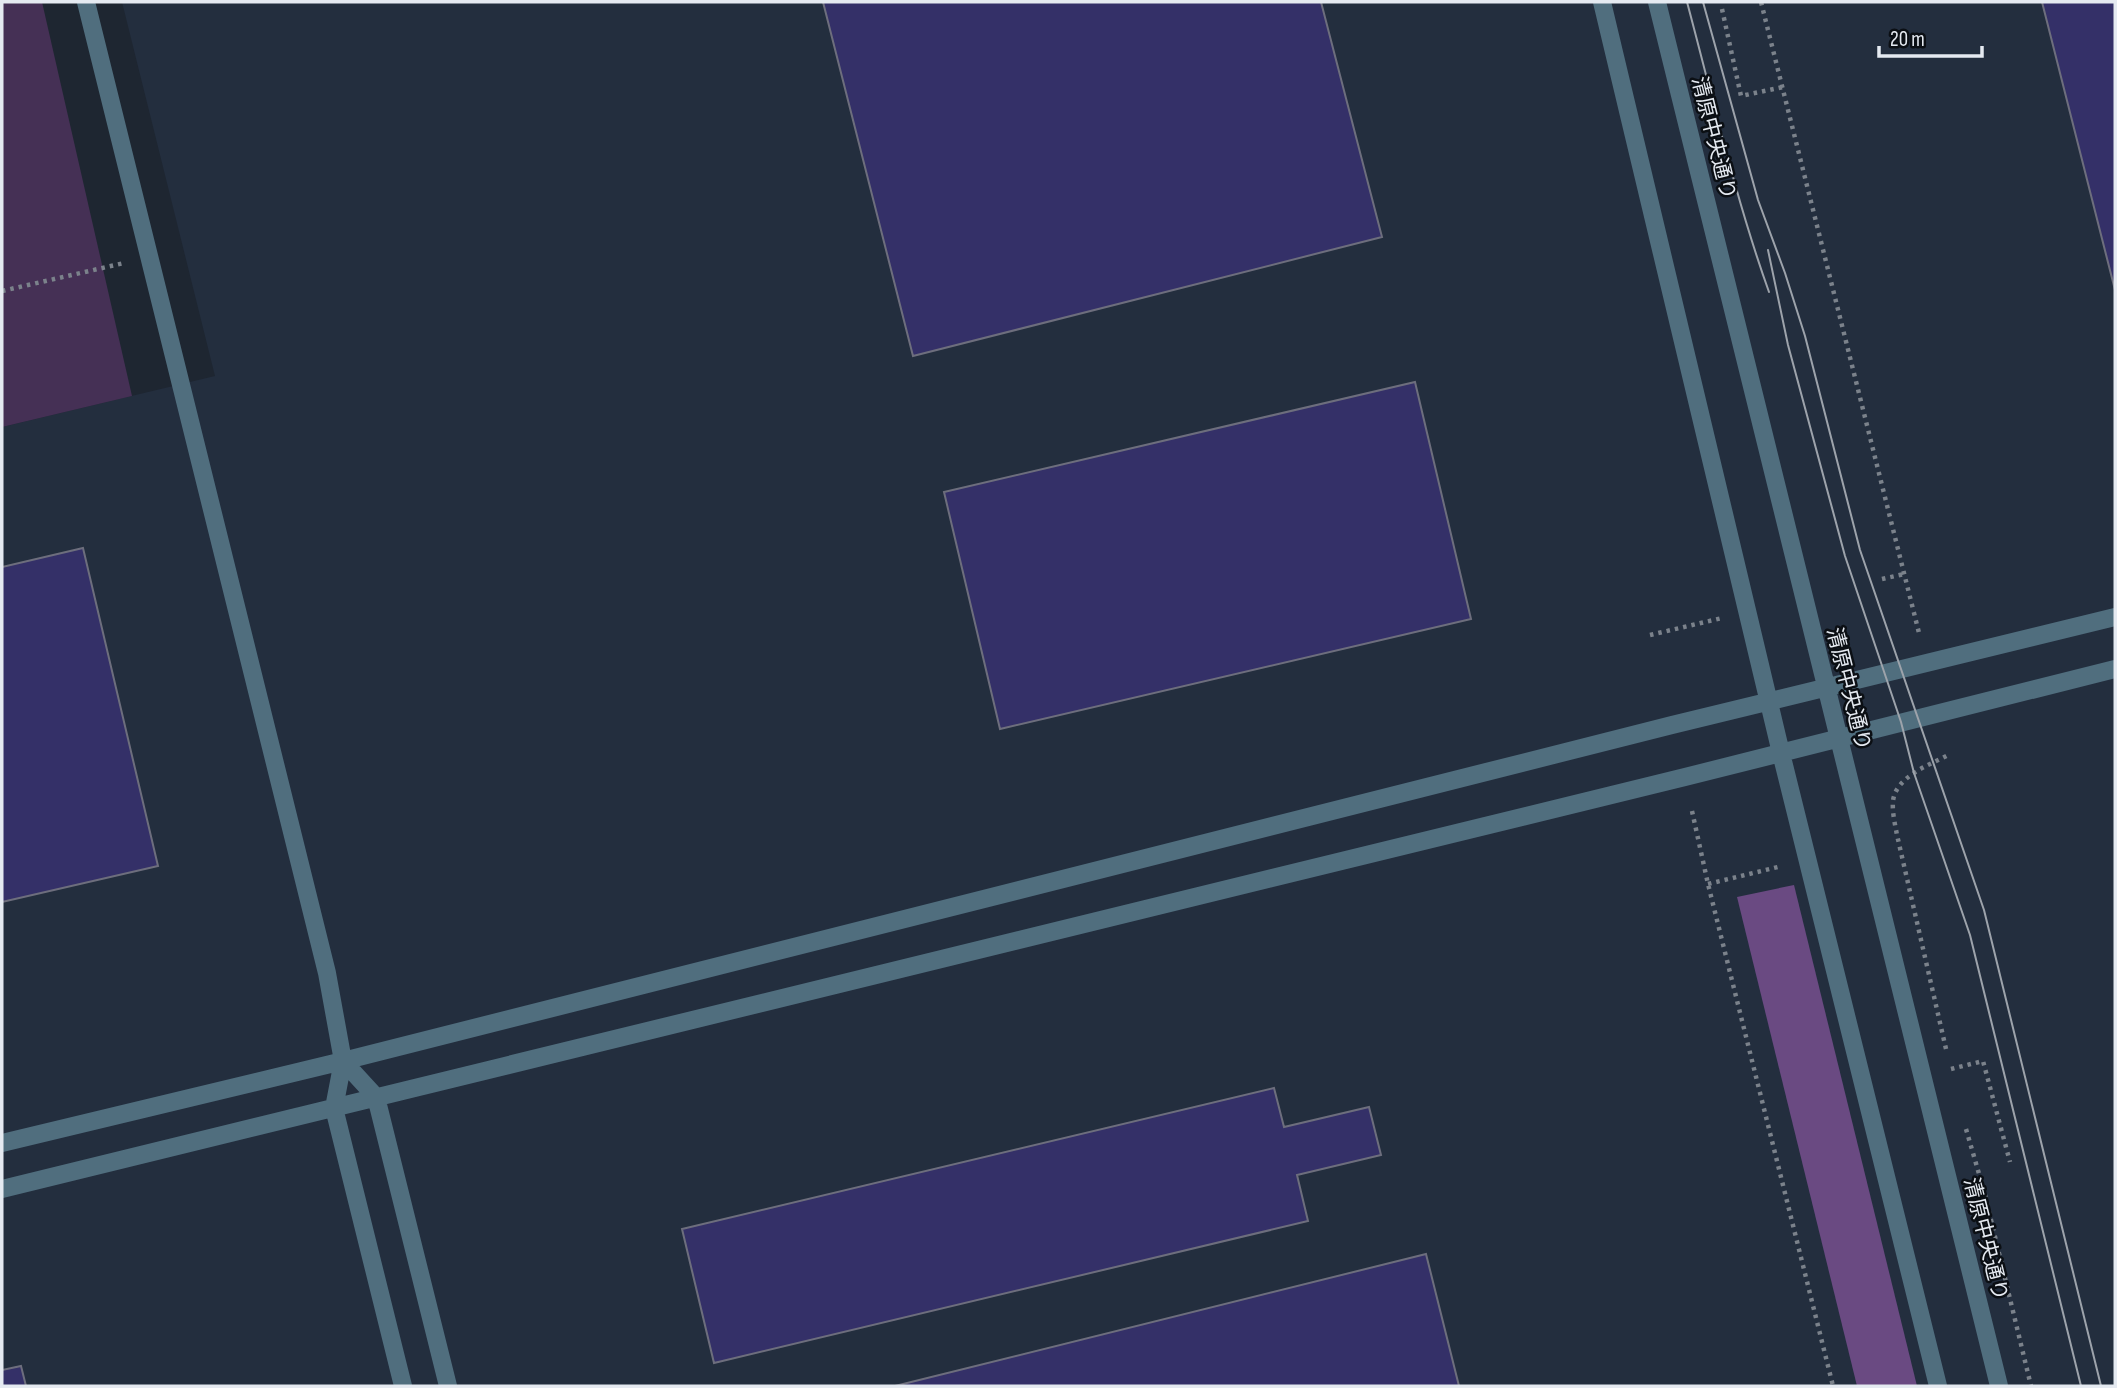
<svg xmlns="http://www.w3.org/2000/svg" width="2117" height="1388" font-family="'Sofia Sans Condensed','Noto Sans JP',sans-serif">
	<rect width="100%" height="100%" fill="#1e2631"/>
	<path fill="#232e3e" d="M122,2H2115V1386H2V427L215,376Z"/>
	<path fill="#453055" d="M2,2H42L132,396L2,427Z"/>
	<path fill="#6a4a82" d="M1794,885L1917,1386H1857L1737,897Z"/>
	<path fill="#343068" stroke="#6d6e7d" stroke-width="2" d="M823,2H1321L1382,237L913,356Z
		M2042,2H2115V290Z
		M1415,382L1471,619L1000,729L944,492Z
		M83,548L158,866L2,902V567Z
		M1274,1088L1284,1127L1369,1107L1381,1155L1297,1175L1308,1221L714,1363L682,1229Z
		M1426,1254L1459,1386H895Z
		M21,1366L26,1386H2V1370Z"/>
	<g fill="none" stroke-linecap="round" stroke-linejoin="round">
		<path stroke="#7b828b" stroke-width="4.5" stroke-dasharray="3.5 5" stroke-linecap="butt" d="M1761,2L1919,633
			M1722,9L1741,96L1783,87
			M2,291L124,263
			M1882,579L1904,574
			M1650,635L1722,618
			M1692,811L1708,884L1833,1386
			M1708,884L1782,866
			M1946,1049L1897,835C1895,824 1892,812 1893,801C1896,776 1930,765 1948,755
			M1951,1069L1983,1061L2010,1162
			M1966,1129L1984,1191L2031,1386"/>
		<path stroke="#506e7e" stroke-width="18" d="M86,2L327,973L343,1061L334,1108L403,1386
			M1602,2L1781,753L1938,1386
			M1657,2L1999,1386
			M343,1061L376,1097L448,1386
			M2,1143L343,1061L1672,725L2115,617
			M2,1189L1685,777L2115,669"/>
		<path stroke="#9da3ab" stroke-width="2" d="M1687,2C1713,99 1735,197 1769,292
			M1703,2L1758,200L1785,273L1805,336L1860,550L1984,910L2101,1386
			M1768,250L1788,345L1845,556L1901,722L1914,773L1970,935L2081,1386"/>
	</g>
	<g text-anchor="middle" stroke-width="5" stroke-linejoin="round" paint-order="stroke">
		<g font-size="21" fill="#e5eaf1" stroke="#0b0f14">
			<text transform="translate(1714 138) rotate(76)" y="7">清原中央通り</text>
			<text transform="translate(1849 689) rotate(76)" y="7">清原中央通り</text>
			<text transform="translate(1986 1239) rotate(76)" y="7">清原中央通り</text>
		</g>
	</g>
	<rect width="2117" height="1388" fill="none" stroke="#e5eaf1" stroke-width="7"/>
	<path d="M1879 46v10h103v-10" fill="none" stroke="#e5eaf1" stroke-width="3.5"/>
	<text x="1890" y="46" font-size="21" fill="#e5eaf1" stroke="#0b0f14" stroke-width="5" paint-order="stroke">20 m</text>
</svg>
